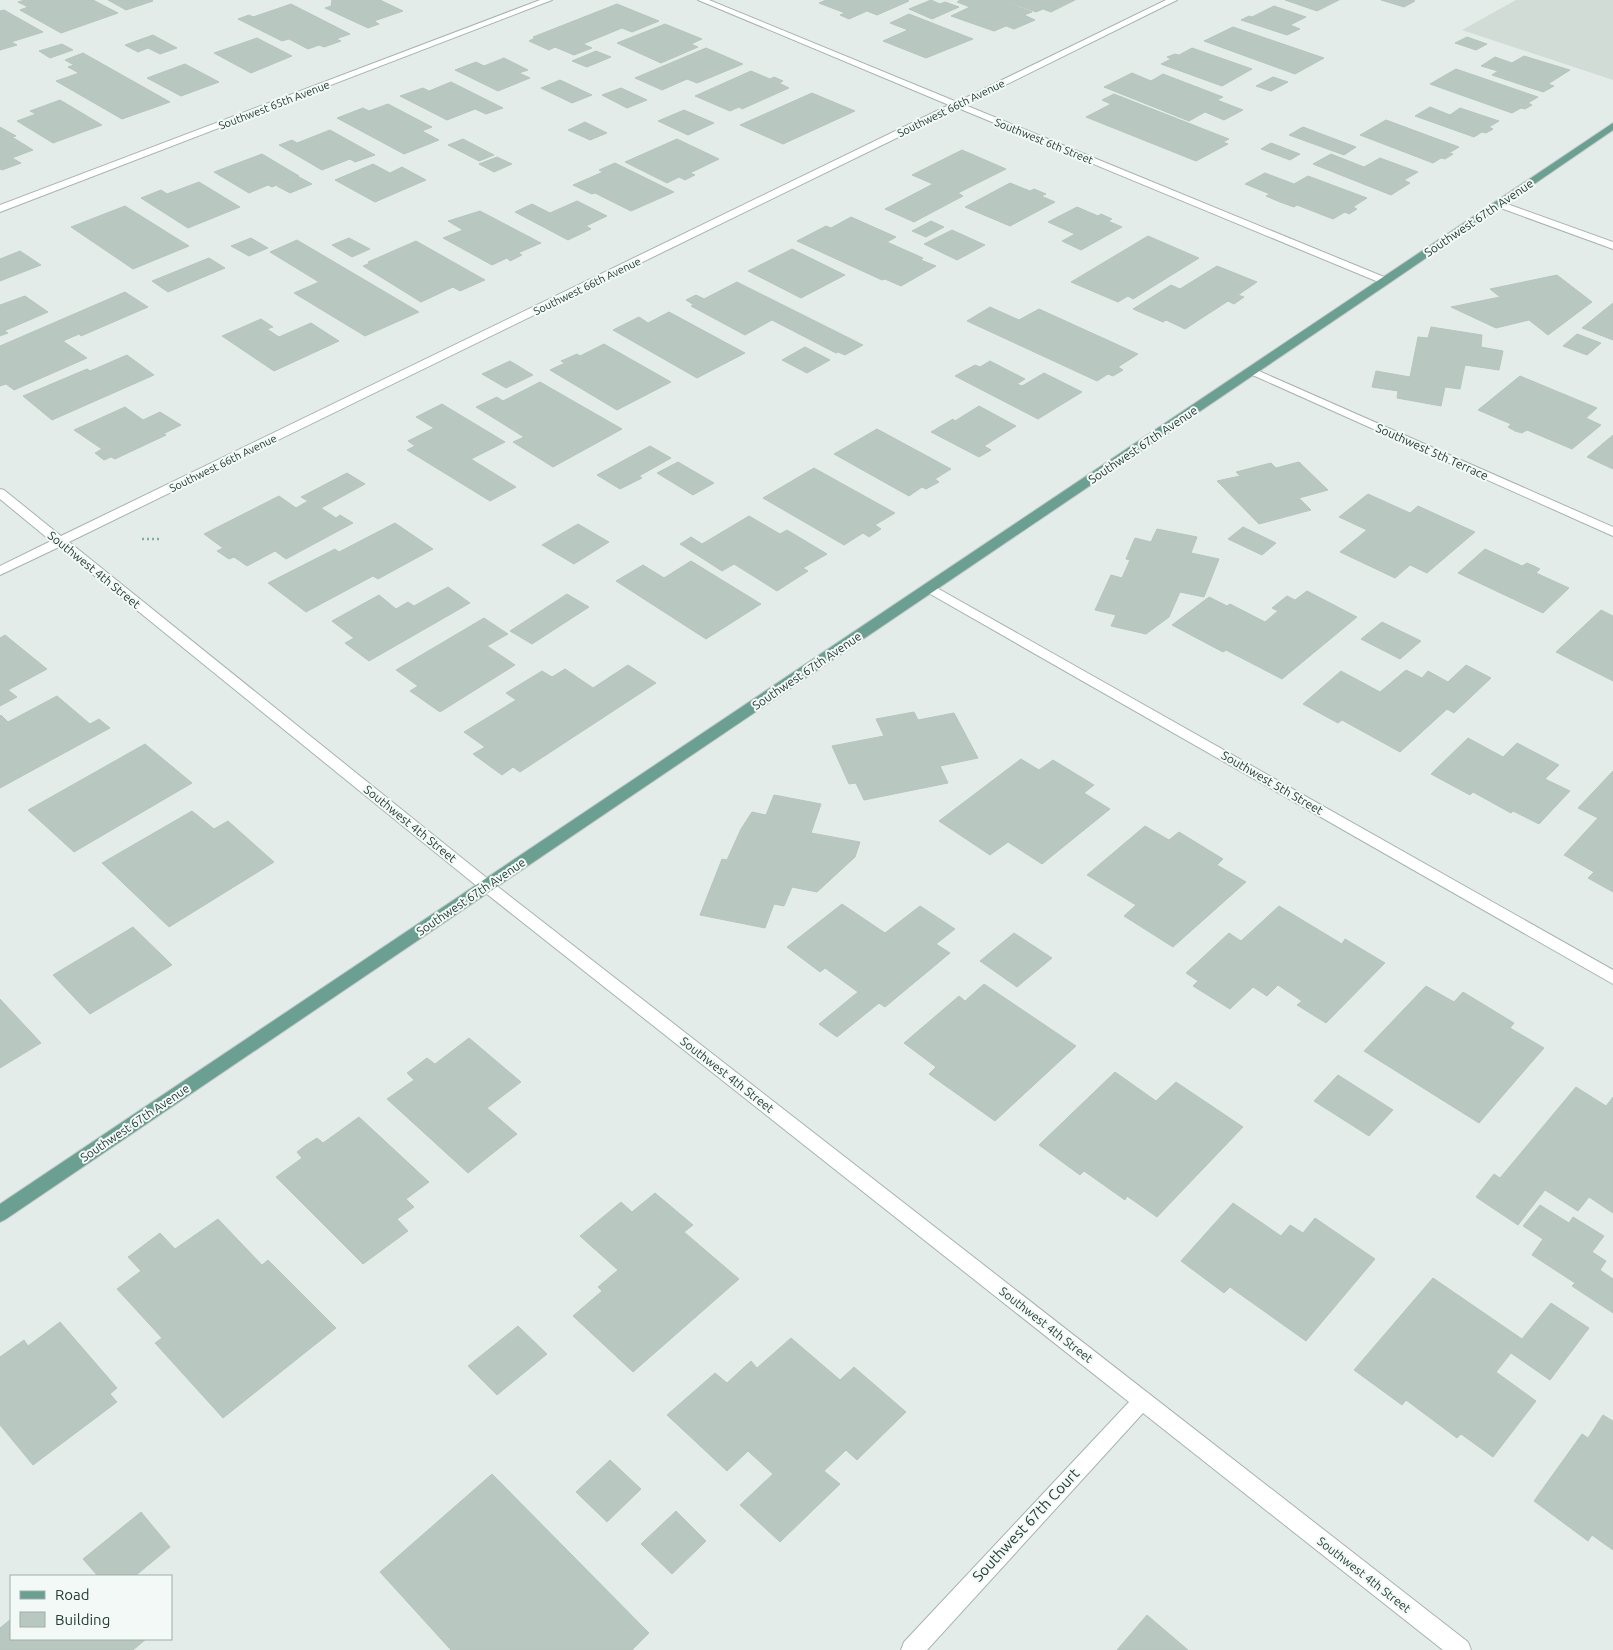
<svg xmlns="http://www.w3.org/2000/svg" width="1613" height="1650" font-family="Ubuntu,sans-serif">
	<rect width="100%" height="100%" fill="#e3ece8"/>
	<path fill="#d1dcd7" d="M1516,0H1613V80L1462,30Z"/>
	<path fill="#b9c7c1" stroke="#b6c5bf" d="M25,0H93L118,13L61,33L20,10L28,7L18,2Z
		M108,0H151L153,1L126,10Z
		M332,0H380L403,11L374,21L379,24L368,28L325,8L331,6Z
		M826,0H906L909,1L877,15L867,11L849,19L840,15L845,13L819,3Z
		M931,0L940,4L945,2L959,7L932,19L909,9Z
		M960,0H1000L1032,12L1024,15L1035,20L1014,29L1006,26L994,31L951,16L970,7L957,2Z
		M1002,0H1075L1051,12L1043,9L1036,12Z
		M1285,0H1339L1317,11Z
		M1381,0H1411L1415,1L1404,7Z
		M291,4L350,34L336,39L341,41L324,47L319,45L308,49L289,39L282,41L238,19L249,15L253,17Z
		M617,4L659,21L632,32L622,28L583,44L592,48L574,55L555,47L549,50L529,41L535,38L533,37Z
		M1274,6L1306,17L1290,25L1300,29L1287,35L1241,20L1249,16L1252,17Z
		M4,10L43,32L11,42L17,45L0,50V11Z
		M909,14L973,39L926,58L883,41L908,30L890,23Z
		M665,24L702,39L691,44L698,47L661,63L617,43Z
		M1233,27L1324,58L1295,74L1204,41Z
		M153,35L177,48L160,54L148,48L138,52L125,45Z
		M1467,37L1487,44L1476,50L1455,43Z
		M257,38L292,56L251,73L214,53Z
		M62,44L73,50L50,58L39,51Z
		M706,48L743,64L697,83L687,79L662,90L635,78Z
		M1192,48L1252,69L1222,86L1161,64L1171,59L1167,57L1175,54L1179,55Z
		M596,51L611,57L587,67L572,61Z
		M83,53L170,102L122,119L56,81L79,73L68,67L74,65L65,60Z
		M1524,56L1570,70L1548,84L1554,86L1543,92L1492,75L1498,71L1481,66L1495,57L1512,63Z
		M504,58L528,70L519,73L530,78L498,91L455,70L476,62L484,66Z
		M185,64L219,82L181,96L147,78Z
		M1456,69L1538,97L1528,103L1532,105L1525,109L1521,108L1512,113L1430,84Z
		M751,71L770,79L774,77L783,81L779,83L789,88L742,109L739,107L730,111L695,96Z
		M1132,73L1151,81L1163,74L1223,97L1217,100L1243,110L1224,120L1205,112L1189,121L1104,87Z
		M1273,77L1288,82L1271,91L1256,86Z
		M560,80L592,95L572,103L541,88Z
		M451,82L503,108L486,114L475,109L447,120L400,96L423,88L429,91Z
		M621,88L647,100L627,108L602,95Z
		M812,93L855,111L783,144L740,125Z
		M1114,94L1229,139L1223,142L1228,144L1196,161L1086,117L1111,104L1102,100Z
		M60,100L102,125L53,143L17,121L36,114L30,111Z
		M388,104L432,127L422,131L439,140L404,154L337,118L363,108L369,111Z
		M1430,107L1450,115L1460,108L1499,121L1489,127L1493,129L1486,133L1482,132L1474,137L1415,116Z
		M684,110L714,123L688,135L658,121Z
		M1386,120L1459,147L1449,153L1453,154L1445,159L1441,158L1433,163L1360,135Z
		M585,122L607,133L590,140L568,130Z
		M0,127L16,136L12,137L33,150L12,158L21,163L2,170L0,169Z
		M1303,127L1356,147L1344,155L1289,135Z
		M330,130L375,155L355,162L350,159L322,170L279,145L292,140L297,143Z
		M463,139L494,155L479,161L448,145Z
		M677,139L719,159L690,173L695,175L685,180L679,177L667,183L625,162Z
		M1271,143L1300,154L1290,160L1261,149Z
		M962,150L1006,169L958,193L963,196L914,222L885,209L933,184L912,175Z
		M262,154L299,176L272,187L268,185L249,193L214,172Z
		M1331,154L1364,167L1380,158L1418,172L1404,180L1410,183L1391,195L1313,164Z
		M497,157L512,164L494,172L479,164Z
		M615,163L674,192L631,211L595,193L592,194L573,185L603,172L599,170Z
		M373,164L390,173L402,167L426,180L375,202L335,180Z
		M1265,173L1294,184L1308,176L1367,198L1353,207L1357,209L1349,214L1345,212L1333,219L1297,205L1294,207L1280,202L1266,196L1270,194L1245,184Z
		M299,177L312,184L290,193L277,186Z
		M199,182L240,207L188,228L141,198L161,190L167,194Z
		M1010,183L1030,191L1034,189L1046,194L1041,196L1055,202L1010,226L965,207Z
		M577,201L607,216L586,226L591,229L568,240L515,212L532,204L550,213Z
		M125,206L189,246L133,269L71,227Z
		M1077,207L1098,216L1101,214L1112,219L1108,221L1122,227L1081,250L1062,241L1075,234L1048,222Z
		M480,211L541,243L518,253L522,255L510,261L507,258L492,265L443,238L463,230L448,221Z
		M851,217L896,237L887,242L923,258L921,260L936,266L901,286L885,279L882,280L797,241L826,226L831,228Z
		M931,221L944,227L926,237L912,231Z
		M952,230L985,245L957,260L924,244Z
		M1148,236L1199,258L1133,299L1128,296L1118,302L1071,282Z
		M251,238L268,248L249,256L231,246Z
		M349,238L370,249L352,257L332,245Z
		M297,240L419,312L365,336L294,293L319,282L270,252Z
		M416,241L485,280L460,291L453,287L421,302L363,266L370,263L368,262Z
		M792,249L845,275L801,298L748,271Z
		M20,251L41,265L0,281V259Z
		M209,258L225,268L168,292L152,281Z
		M1217,266L1257,282L1238,295L1244,297L1234,304L1228,301L1185,329L1166,320L1163,322L1133,309L1171,285L1180,289Z
		M1557,275L1592,302L1548,335L1529,320L1496,328L1451,307L1500,297L1490,289Z
		M737,282L863,345L845,355L838,352L836,353L772,320L745,335L691,306L694,305L686,300L696,295L704,299Z
		M125,292L148,307L81,336L79,334L63,341L87,358L14,390L6,384L0,386V346Z
		M25,296L48,312L4,331L8,333L0,336V305Z
		M1613,303V340L1582,328Z
		M990,307L1019,320L1039,309L1138,354L1118,367L1123,370L1113,376L1108,374L1097,381L967,321Z
		M669,312L745,353L697,378L613,330L639,317L648,323Z
		M261,319L273,327L267,329L279,337L311,323L339,341L274,371L222,336Z
		M1431,327L1482,335L1481,347L1503,351L1499,370L1465,365L1460,389L1445,387L1441,406L1397,398L1398,391L1372,387L1376,371L1410,377L1418,337L1428,338Z
		M1577,334L1601,343L1587,355L1563,346Z
		M604,344L671,382L617,410L550,370L565,363L561,361L577,354L580,356Z
		M805,347L830,360L807,373L782,360Z
		M127,355L154,375L52,420L23,396L87,369L90,371Z
		M510,361L533,375L506,388L482,374Z
		M990,361L1025,379L1017,384L1022,386L1044,373L1082,392L1038,419L955,376L975,365L980,367Z
		M1520,376L1597,408L1586,418L1601,425L1572,449L1527,430L1522,433L1515,431L1508,427L1511,424L1478,410Z
		M540,382L622,429L553,467L513,442L524,437L476,407L497,397L503,401Z
		M442,404L505,442L471,459L516,487L490,501L407,450L415,446L408,441L434,428L416,417Z
		M979,406L1016,426L984,446L991,450L979,457L931,432L953,419L955,421Z
		M125,407L143,420L160,412L181,425L163,434L166,435L115,459L111,457L104,460L95,453L102,449L74,430Z
		M877,429L951,469L935,479L939,482L926,489L922,487L909,496L834,454Z
		M1613,435V469L1587,457Z
		M650,446L671,458L639,476L642,478L620,489L597,475Z
		M678,462L714,483L693,495L657,473Z
		M1299,462L1328,490L1299,498L1311,510L1259,524L1217,481L1240,476L1236,472L1271,463L1276,468Z
		M814,468L895,513L875,525L881,529L869,537L863,533L844,545L763,498Z
		M347,473L365,484L321,508L336,518L340,515L353,523L286,559L275,551L247,566L234,557L229,559L217,551L223,548L204,534L279,496L296,508L308,501L301,497Z
		M1368,494L1410,513L1418,506L1475,532L1427,573L1410,565L1395,578L1340,552L1367,530L1339,517Z
		M749,516L780,534L787,530L827,554L803,568L808,571L777,591L734,564L722,571L680,544L691,537L702,544Z
		M395,523L433,549L378,579L373,576L306,612L268,583L335,549L339,552Z
		M578,524L609,542L574,564L542,545Z
		M1243,527L1276,543L1262,555L1228,539Z
		M1157,529L1197,537L1191,553L1219,559L1204,597L1180,592L1169,617L1146,634L1111,626L1116,615L1095,610L1111,575L1122,578L1130,560L1126,559L1135,538L1151,542Z
		M1485,549L1522,566L1527,563L1534,566L1540,569L1536,573L1569,588L1543,613L1458,573Z
		M691,561L761,604L706,639L616,581L643,565L664,578Z
		M448,587L470,603L369,661L345,643L354,638L332,621L379,595L396,609L408,602L414,606Z
		M1307,591L1357,617L1282,679L1226,650L1223,652L1172,625L1209,597L1227,606L1230,604L1265,622L1278,611L1272,608L1287,596L1295,600Z
		M567,594L589,607L532,644L510,631Z
		M1601,610L1613,616V681L1556,652Z
		M484,618L508,634L487,646L515,665L440,712L410,691L418,686L396,670Z
		M1382,622L1421,641L1400,659L1361,639Z
		M5,635L47,669L8,690L17,697L0,706V638Z
		M628,665L656,683L520,772L513,767L502,775L473,754L485,747L464,732L516,700L506,693L542,671L552,677L565,669L593,688Z
		M1466,665L1491,678L1454,713L1447,709L1400,752L1342,720L1338,723L1303,704L1341,671L1380,692L1406,670L1422,678L1428,671L1448,682Z
		M57,696L90,724L99,719L110,728L0,788V716L1,715L8,722Z
		M914,712L918,720L954,713L978,758L940,766L948,783L864,800L856,783L849,784L832,746L884,736L876,719Z
		M1468,738L1503,757L1517,743L1559,765L1545,779L1570,791L1539,824L1513,811L1511,813L1473,792L1470,795L1431,774Z
		M145,744L192,783L74,852L28,810Z
		M1021,759L1039,770L1053,760L1094,785L1084,793L1110,809L1042,864L1008,842L990,855L939,821Z
		M1613,771V892L1588,878L1594,872L1564,855L1598,818L1578,808Z
		M774,795L821,804L811,833L860,842L855,857L817,892L792,887L784,906L774,904L765,928L700,915L722,859L727,860L741,829L752,812L766,815Z
		M192,811L214,829L228,821L274,862L169,927L102,863Z
		M1145,826L1169,840L1179,832L1223,859L1217,865L1246,882L1173,947L1124,916L1136,905L1087,875Z
		M842,904L885,933L920,906L955,929L936,944L950,953L885,1007L879,1003L837,1037L819,1024L858,992L825,968L820,972L787,947Z
		M1279,906L1342,944L1345,939L1385,963L1326,1023L1297,1005L1302,1001L1278,985L1267,996L1253,987L1230,1009L1193,986L1198,981L1186,973L1229,933L1241,941Z
		M133,927L172,965L90,1014L53,975Z
		M1014,933L1052,958L1017,987L980,961Z
		M984,984L1076,1046L995,1121L929,1074L936,1067L904,1043L959,996L965,1001Z
		M1426,986L1454,1002L1463,992L1514,1023L1510,1028L1544,1048L1479,1123L1364,1051Z
		M0,999L41,1043L0,1068Z
		M469,1038L521,1082L487,1108L517,1134L468,1173L387,1099L414,1080L407,1073L427,1058L435,1064Z
		M1115,1072L1156,1101L1176,1082L1243,1127L1157,1217L1127,1196L1125,1200L1084,1171L1080,1175L1039,1145Z
		M1338,1075L1393,1110L1369,1136L1314,1101Z
		M1576,1087L1606,1106L1613,1097V1213L1589,1197L1578,1211L1545,1190L1518,1225L1476,1197L1494,1174L1500,1178Z
		M359,1117L429,1182L406,1199L414,1207L397,1219L408,1231L363,1264L276,1177L302,1158L297,1152L306,1145L317,1138L323,1143Z
		M655,1193L693,1225L684,1232L739,1279L633,1372L573,1316L602,1291L598,1287L618,1270L580,1236L621,1202L632,1212Z
		M1233,1203L1281,1236L1290,1225L1303,1233L1315,1218L1375,1259L1306,1341L1230,1287L1224,1293L1181,1261Z
		M1540,1205L1569,1223L1573,1217L1604,1236L1592,1252L1606,1261L1600,1270L1613,1279V1313L1572,1286L1575,1283L1532,1255L1543,1239L1523,1226Z
		M218,1219L262,1265L268,1260L336,1328L223,1418L155,1343L162,1338L117,1289L141,1271L128,1257L160,1233L175,1249Z
		M1433,1278L1522,1339L1551,1303L1589,1328L1550,1380L1511,1353L1496,1372L1536,1401L1493,1457L1461,1434L1457,1438L1406,1400L1402,1405L1354,1370Z
		M60,1322L117,1388L110,1394L117,1402L33,1465L0,1425V1357L24,1340L28,1346Z
		M518,1326L547,1354L497,1395L468,1366Z
		M791,1338L840,1380L854,1367L906,1412L857,1460L846,1450L824,1471L840,1484L780,1542L740,1505L773,1474L748,1451L727,1471L667,1415L715,1373L727,1383L751,1361L757,1368Z
		M1603,1415L1613,1421V1550L1592,1535L1588,1541L1534,1501L1582,1434L1588,1438Z
		M610,1460L641,1489L607,1522L576,1492Z
		M492,1474L649,1633L632,1650H451L380,1572Z
		M676,1511L706,1541L672,1574L641,1544Z
		M141,1512L170,1547L135,1576H95L97,1575L83,1559Z
		M1147,1615L1188,1650H1117Z
		M11,1619V1639H146L133,1650H0V1628Z"/>
	<g fill="none" stroke-linecap="round" stroke-linejoin="round">
		<defs>
			<path id="minor" d="M540,0H552L0,212V205Z
				M698,0H709L957,102L1166,0H1177L965,105L1389,279L1390,281L1385,284L1381,283L958,108L69,542L493,883L1468,1642L1471,1650H1443L1143,1413L927,1650H901L904,1642L1129,1402L483,891L59,547L0,575V566L51,541L0,499V489L4,490L61,536L949,105Z
				M1499,201L1613,242V249L1495,206V202Z
				M1252,368L1613,527V536L1248,373L1246,371Z
				M930,584L1613,970V984L925,591L923,588L925,585Z"/>
			<path id="major" d="M1613,123V130L1385,286L6,1219L0,1222V1204Z"/>
		</defs>
		<use href="#minor" stroke="#a6b4af" stroke-width="2"/>
		<use href="#major" stroke="#c2c8c7" stroke-width="2"/>
		<path stroke="#86ada2" stroke-width="2.5" stroke-dasharray="2 3" stroke-linecap="butt" d="M142,539H162"/>
		<use href="#minor" fill="#fff" fill-rule="evenodd"/>
		<use href="#major" fill="#6a9f92" fill-rule="evenodd"/>
	</g>
	<g text-anchor="middle" stroke-width="4" stroke-linejoin="round" paint-order="stroke">
		<g font-size="11" fill="#243c36" stroke="#f3f9f6">
			<text transform="translate(274 105) rotate(-21)" y="4">Southwest 65th Avenue</text>
			<text transform="translate(951 108) rotate(-26)" y="4">Southwest 66th Avenue</text>
			<text transform="translate(1044 141) rotate(22)" y="4">Southwest 6th Street</text>
			<text transform="translate(587 286) rotate(-26)" y="4">Southwest 66th Avenue</text>
			<text transform="translate(223 463) rotate(-26)" y="4">Southwest 66th Avenue</text>
		</g>
		<g font-size="12" fill="#243c36" stroke="#f3f9f6">
			<text transform="translate(1479 218) rotate(-34)" y="4">Southwest 67th Avenue</text>
			<text transform="translate(1143 445) rotate(-34)" y="4">Southwest 67th Avenue</text>
			<text transform="translate(1432 452) rotate(24)" y="4">Southwest 5th Terrace</text>
			<text transform="translate(94 570) rotate(39)" y="4">Southwest 4th Street</text>
			<text transform="translate(807 671) rotate(-34)" y="4">Southwest 67th Avenue</text>
			<text transform="translate(1272 783) rotate(30)" y="4">Southwest 5th Street</text>
			<text transform="translate(410 824) rotate(39)" y="4">Southwest 4th Street</text>
			<text transform="translate(471 897) rotate(-34)" y="4">Southwest 67th Avenue</text>
			<text transform="translate(727 1075) rotate(38)" y="4">Southwest 4th Street</text>
			<text transform="translate(135 1123) rotate(-34)" y="4">Southwest 67th Avenue</text>
			<text transform="translate(1046 1325) rotate(38)" y="4">Southwest 4th Street</text>
			<text transform="translate(1364 1575) rotate(38)" y="4">Southwest 4th Street</text>
		</g>
		<g font-size="15" fill="#243c36" stroke="#f3f9f6">
			<text transform="translate(1026 1525) rotate(-47)" y="5">Southwest 67th Court</text>
		</g>
	</g>
	<rect x="10" y="1575" width="162" height="65" fill="#f3f9f6" stroke="#a0ada9"/>
	<rect x="20" y="1591" width="25" height="8" fill="#6a9f92" stroke="#a0ada9"/>
	<text x="55" y="1600" font-size="15" fill="#243c36">Road</text>
	<rect x="20" y="1612" width="25" height="15" fill="#b9c7c1" stroke="#a0ada9"/>
	<text x="55" y="1625" font-size="15" fill="#243c36">Building</text>
</svg>
